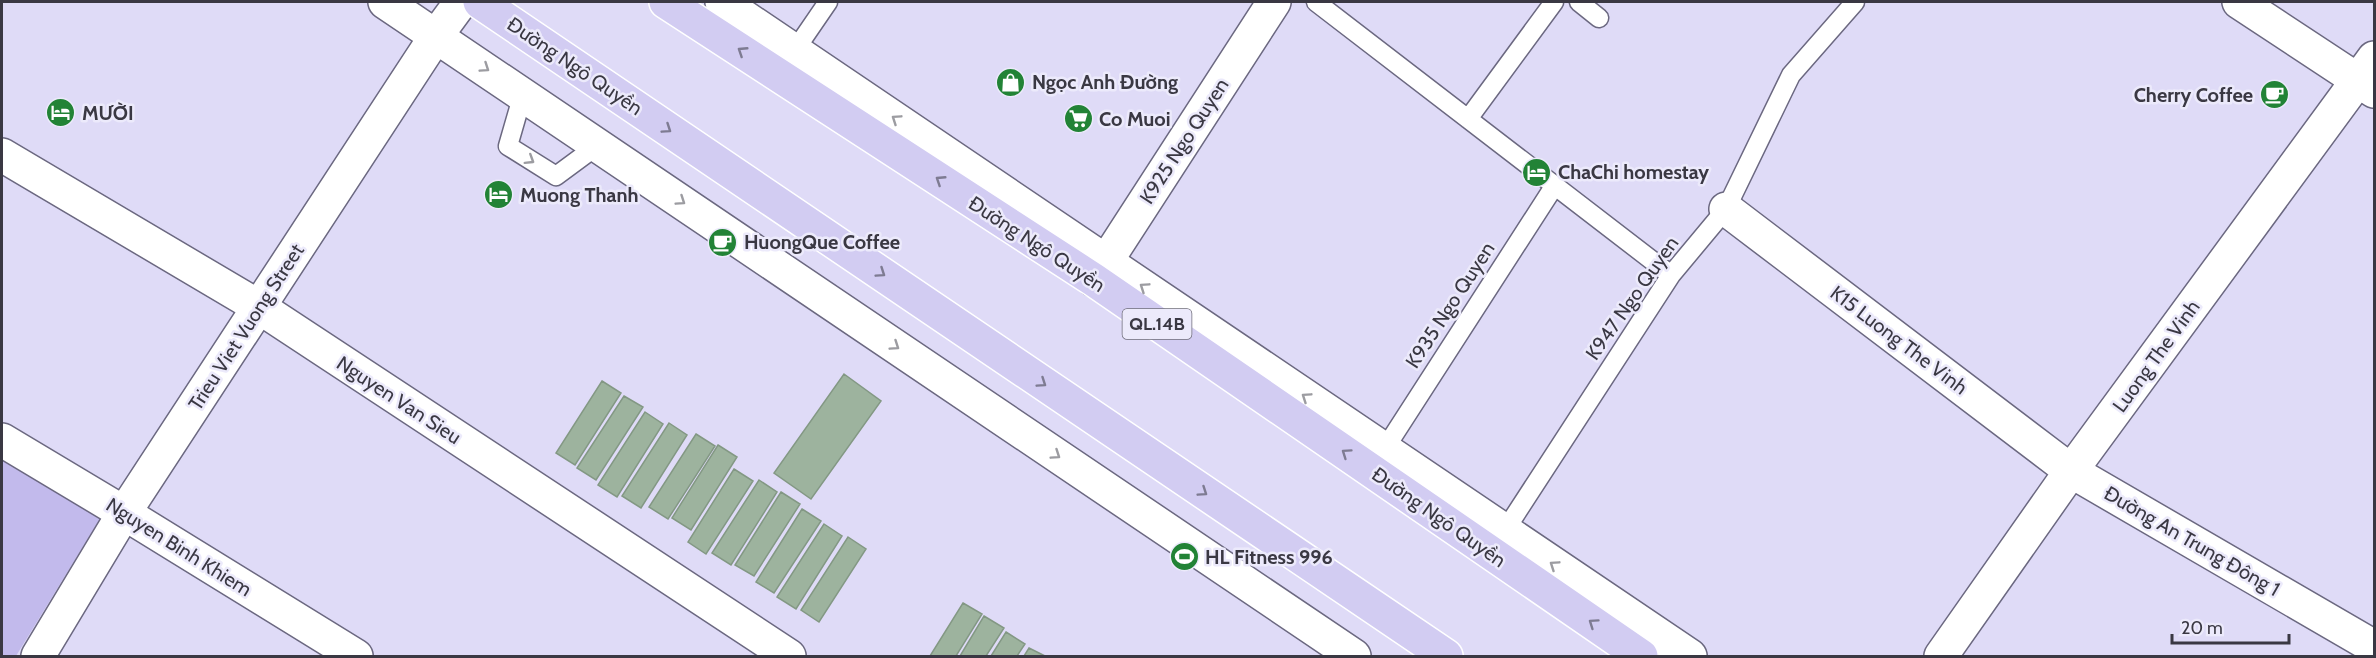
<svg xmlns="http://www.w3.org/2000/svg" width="2376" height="658" font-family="Cabin,sans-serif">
	<rect width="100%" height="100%" fill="#dfdbf7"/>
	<path fill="#c2baec" d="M2,458L103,514L16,656H2Z"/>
	<path fill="#9db39e" stroke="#839884" stroke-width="1.5" d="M844,374L881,401L811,499L774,473Z
		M602,381L621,393L575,465L556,453Z
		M624,396L643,407L596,480L577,468Z
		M645,412L663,424L617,497L598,485Z
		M669,423L687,435L641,508L622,496Z
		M696,434L715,446L668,519L649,507Z
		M718,445L737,457L691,530L672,518Z
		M734,469L753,481L706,554L688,542Z
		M759,480L777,492L731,565L712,553Z
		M781,492L800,504L754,576L735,565Z
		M802,509L821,521L774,593L756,582Z
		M824,524L842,536L796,609L777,597Z
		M848,537L866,549L819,622L801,610Z
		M963,603L982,614L956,656H930Z
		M984,616L1004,628L986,656H960Z
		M1006,632L1025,644L1017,656H991Z
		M1029,648L1045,656H1024Z"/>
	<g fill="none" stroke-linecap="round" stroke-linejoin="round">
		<defs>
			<path id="service" d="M1316,2L1671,275
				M1579,2L1599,18
				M791,56L828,2
				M523,94L508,146L556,176L598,145
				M1468,119L1554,2
				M1384,450L1555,185
				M1504,532L1671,275L1726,209L1791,75L1855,2"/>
			<path id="minor" d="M2239,2L2374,91
				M2,155L259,307L789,656
				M1726,209L2071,471L2374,647
				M1094,280L1274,2
				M2,440L124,513L356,656
				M1941,656L2071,471L2374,58"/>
			<path id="tertiary" d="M385,2L1354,656
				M722,2L1690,656
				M38,656L124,513L436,36L461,2"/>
			<path id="trunk" d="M480,2L1446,656
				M666,2L1094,280L1641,656"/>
		</defs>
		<use href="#service" stroke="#6b6880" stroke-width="21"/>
		<use href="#minor" stroke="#6b6880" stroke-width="36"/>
		<use href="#tertiary" stroke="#6b6880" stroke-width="36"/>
		<use href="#trunk" stroke="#fff" stroke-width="36"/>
		<use href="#service" stroke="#fff" stroke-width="18"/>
		<use href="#minor" stroke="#fff" stroke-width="33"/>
		<use href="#tertiary" stroke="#fff" stroke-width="33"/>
		<use href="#trunk" stroke="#d2ccf2" stroke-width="33"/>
	</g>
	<defs><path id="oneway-chevron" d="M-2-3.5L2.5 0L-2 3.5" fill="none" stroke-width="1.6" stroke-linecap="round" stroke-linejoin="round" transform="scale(1.5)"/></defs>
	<g stroke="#7e7b92">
		<use href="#oneway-chevron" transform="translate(742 51) rotate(-147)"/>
		<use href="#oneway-chevron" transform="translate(667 129) rotate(34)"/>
		<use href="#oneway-chevron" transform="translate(940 180) rotate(-147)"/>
		<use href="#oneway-chevron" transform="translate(881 273) rotate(34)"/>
		<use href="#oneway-chevron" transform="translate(1042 383) rotate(34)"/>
		<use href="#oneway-chevron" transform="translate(1346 453) rotate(-145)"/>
		<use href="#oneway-chevron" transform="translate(1203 492) rotate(34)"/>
		<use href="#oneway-chevron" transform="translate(1593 623) rotate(-145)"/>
	</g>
	<g stroke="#9c9ca1">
		<use href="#oneway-chevron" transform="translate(485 68) rotate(34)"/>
		<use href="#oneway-chevron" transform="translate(896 119) rotate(-146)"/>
		<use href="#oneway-chevron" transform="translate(530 160) rotate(32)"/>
		<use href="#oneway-chevron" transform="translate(681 201) rotate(34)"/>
		<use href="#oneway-chevron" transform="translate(1144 287) rotate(-146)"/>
		<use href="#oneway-chevron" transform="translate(895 346) rotate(34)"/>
		<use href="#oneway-chevron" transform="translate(1306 397) rotate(-146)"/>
		<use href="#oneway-chevron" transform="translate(1056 455) rotate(34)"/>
		<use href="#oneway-chevron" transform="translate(1554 565) rotate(-146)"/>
	</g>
	<defs>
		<symbol id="shop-disc" viewBox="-11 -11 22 22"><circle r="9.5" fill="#228336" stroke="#eceafb"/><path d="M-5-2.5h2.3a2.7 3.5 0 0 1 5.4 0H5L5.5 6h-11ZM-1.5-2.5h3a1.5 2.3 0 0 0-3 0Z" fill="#fff"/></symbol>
		<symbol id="cafe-disc" viewBox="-11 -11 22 22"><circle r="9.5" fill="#228336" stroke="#eceafb"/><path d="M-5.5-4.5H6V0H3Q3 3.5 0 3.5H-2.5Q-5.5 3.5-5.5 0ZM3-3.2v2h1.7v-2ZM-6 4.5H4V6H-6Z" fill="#fff"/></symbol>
		<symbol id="hotel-disc" viewBox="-11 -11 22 22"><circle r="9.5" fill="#228336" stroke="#eceafb"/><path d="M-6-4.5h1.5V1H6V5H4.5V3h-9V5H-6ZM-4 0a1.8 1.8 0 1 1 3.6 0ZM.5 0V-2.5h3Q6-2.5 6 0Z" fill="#fff"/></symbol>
		<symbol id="supermarket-disc" viewBox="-11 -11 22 22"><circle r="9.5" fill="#228336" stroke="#eceafb"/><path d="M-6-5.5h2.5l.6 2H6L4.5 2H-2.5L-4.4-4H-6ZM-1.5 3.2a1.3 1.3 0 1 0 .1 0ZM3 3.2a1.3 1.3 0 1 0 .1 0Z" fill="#fff"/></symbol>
		<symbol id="stadium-disc" viewBox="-11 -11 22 22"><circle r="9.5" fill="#228336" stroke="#eceafb"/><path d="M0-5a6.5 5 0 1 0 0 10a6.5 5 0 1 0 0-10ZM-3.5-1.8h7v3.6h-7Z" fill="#fff"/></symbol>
	</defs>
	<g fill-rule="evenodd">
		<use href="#shop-disc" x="994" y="66" width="33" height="33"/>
		<use href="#cafe-disc" x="2258" y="78" width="33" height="33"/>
		<use href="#hotel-disc" x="44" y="96" width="33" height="33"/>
		<use href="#supermarket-disc" x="1062" y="102" width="33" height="33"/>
		<use href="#hotel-disc" x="1520" y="156" width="33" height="33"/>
		<use href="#hotel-disc" x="482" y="178" width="33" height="33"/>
		<use href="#cafe-disc" x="706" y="226" width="33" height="33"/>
		<use href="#stadium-disc" x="1168" y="540" width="33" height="33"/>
	</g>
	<g text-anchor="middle" stroke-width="5" stroke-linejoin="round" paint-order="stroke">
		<rect fill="#eceafb" stroke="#6f6d7a" stroke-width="1.5" x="1122.5" y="309" width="69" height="30" rx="4.5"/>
		<g font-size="18" font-weight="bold" fill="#3a3843">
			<text x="1157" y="330">QL.14B</text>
		</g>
		<g font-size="20" fill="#3a3843" stroke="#eceafb">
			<text transform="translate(575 66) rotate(34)" y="7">Đường Ngô Quyền</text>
			<text transform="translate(1184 141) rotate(-57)" y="7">K925 Ngo Quyen</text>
			<text transform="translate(1037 244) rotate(33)" y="7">Đường Ngô Quyền</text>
			<text transform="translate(1632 298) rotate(-55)" y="7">K947 Ngo Quyen</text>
			<text transform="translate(1450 305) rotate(-57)" y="7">K935 Ngo Quyen</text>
			<text transform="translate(246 327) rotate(-57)" y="7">Trieu Viet Vuong Street</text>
			<text transform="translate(1899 340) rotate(37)" y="7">K15 Luong The Vinh</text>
			<text transform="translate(2156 356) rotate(-54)" y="7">Luong The Vinh</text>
			<text transform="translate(399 400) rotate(33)" y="7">Nguyen Van Sieu</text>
			<text transform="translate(1439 517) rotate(35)" y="7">Đường Ngô Quyền</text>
			<text transform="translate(2192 541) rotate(30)" y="7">Đường An Trung Đông 1</text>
			<text transform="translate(179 547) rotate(32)" y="7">Nguyen Binh Khiem</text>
		</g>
		<g font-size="20" font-weight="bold" fill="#3a3843" stroke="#eceafb" text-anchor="start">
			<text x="1032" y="89">Ngọc Anh Đường</text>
			<text x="2253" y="102" text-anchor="end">Cherry Coffee</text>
			<text x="82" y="120">MƯỜI</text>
			<text x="1099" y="126">Co Muoi</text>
			<text x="1558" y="179">ChaChi homestay</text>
			<text x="520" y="202">Muong Thanh</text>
			<text x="744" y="249">HuongQue Coffee</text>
			<text x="1205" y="564">HL Fitness 996</text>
		</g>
	</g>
	<rect width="2376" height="658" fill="none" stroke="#3a3843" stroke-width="6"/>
	<path d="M2172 634v9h117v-9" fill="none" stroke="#3a3843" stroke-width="3"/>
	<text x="2181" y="634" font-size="18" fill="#3a3843" stroke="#eceafb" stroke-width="4.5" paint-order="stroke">20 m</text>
</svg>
